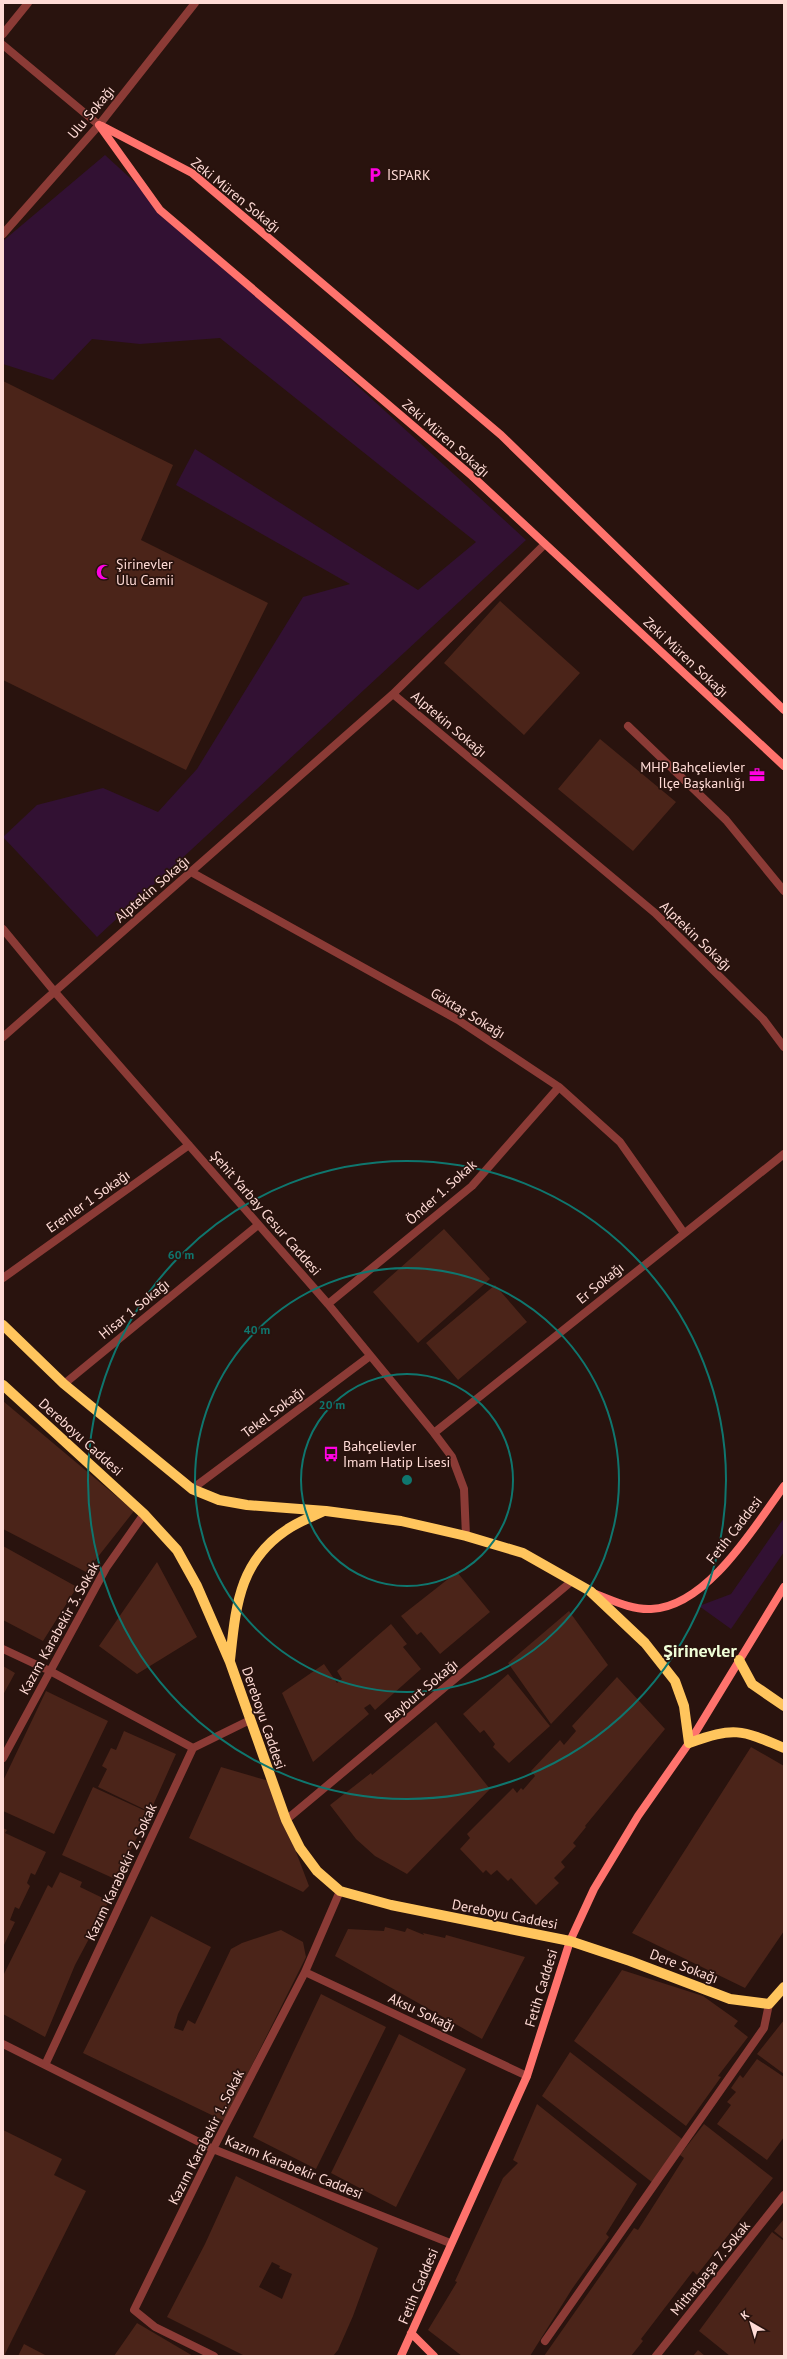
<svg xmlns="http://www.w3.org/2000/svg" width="787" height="2359" font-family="'PT Sans',sans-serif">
	<rect width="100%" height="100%" fill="#29130e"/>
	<path fill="#321133" d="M105,155L526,540L97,937L3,837L37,805L103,788L158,812L197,769L303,597L350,584L176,485L195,449L418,590L476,542L220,338L140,344L92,339L53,380L3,364V241Z
		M784,1518V1552L731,1629L699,1606L731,1594Z"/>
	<path fill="#4b2419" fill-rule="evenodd" d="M3,381L173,465L141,540L268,603L186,770L3,680Z
		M500,601L580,673L524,735L444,663Z
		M600,739L676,802L633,851L558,789Z
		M444,1229L490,1279L418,1343L373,1292Z
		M495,1285L527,1322L458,1380L426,1343Z
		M3,1401L134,1511L86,1572L3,1529Z
		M3,1546L77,1587L43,1641L3,1620Z
		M157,1562L197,1637L137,1674L99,1646Z
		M457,1572L490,1612L440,1654L421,1632L417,1635L401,1616Z
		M569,1611L608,1665L551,1724L508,1663Z
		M391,1624L407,1644L403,1647L421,1669L375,1710L370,1704L364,1708L369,1714L313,1762L282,1693L324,1664L337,1683L342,1679L337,1671Z
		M3,1666L15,1673L3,1695Z
		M508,1674L550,1726L509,1763L493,1747L495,1744L484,1730L480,1733L463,1714Z
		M617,1677L665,1729L585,1826L586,1827L573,1843L576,1846L561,1862L565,1867L554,1878L559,1883L536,1905L511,1878L508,1881L497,1870L491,1875L486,1870L483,1873L460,1849L470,1838L467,1834L513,1788L517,1793L521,1788L523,1790L535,1776L531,1771L560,1740L564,1745L576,1731L572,1726Z
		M46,1691L108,1721L54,1834L3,1811V1781Z
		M436,1722L490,1789L407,1874L375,1856L356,1839L330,1805L371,1773L372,1775Z
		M124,1731L176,1754L150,1812L98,1787L107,1769L102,1766L111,1748L116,1750Z
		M751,1747L784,1766V1931L745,1988L632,1933Z
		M221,1767L269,1781L309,1886L303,1892L189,1838Z
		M93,1787L150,1813L115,1879L62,1855Z
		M3,1828L7,1830L5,1833L46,1852L35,1875L31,1873L27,1883L30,1886L19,1909L15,1907L10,1920L15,1922L3,1947Z
		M60,1872L82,1882L80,1887L109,1901L75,1965L45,2037L3,2014V1976L48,1885L52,1888Z
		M151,1916L211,1947L178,2014L174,2028L183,2031L188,2020L195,2024L231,1949L242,1943L281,1930L303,1942L306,1957L224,2121L83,2053Z
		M385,1927L405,1932L407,1928L424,1935L423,1933L445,1938L446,1935L525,1957L482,2039L335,1956L348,1929L384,1931Z
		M622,1970L703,1996L738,2021L734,2026L748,2037L718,2076L721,2077L686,2126L574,2041Z
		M321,1994L386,2027L316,2169L253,2137Z
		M784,2020V2074L757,2054Z
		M399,2034L466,2069L396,2207L331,2173Z
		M570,2052L682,2139L653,2183L542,2096Z
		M757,2059L784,2077V2137L767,2160L717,2124L731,2105L727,2102L736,2092L731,2088L740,2075L743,2078Z
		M537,2104L637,2184L606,2234L609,2237L572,2289L530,2356H462L428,2330L457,2282L455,2281L503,2178L518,2163L513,2160Z
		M704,2124L773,2178L697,2275L693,2271L641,2339L643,2341L631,2356H544L634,2228L638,2230L684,2158L680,2155Z
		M3,2130L62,2159L54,2175L86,2191L4,2356Z
		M236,2176L378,2248L353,2316L338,2350L333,2356H245L167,2317L205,2244ZM272,2262L280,2266L279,2268L292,2274L282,2299L259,2287Z
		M784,2219V2239L774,2231Z
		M772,2232L784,2241V2356H730L699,2331Z
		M137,2323L193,2356H114Z
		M24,2344L47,2356H18Z
		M698,2350L705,2356H693Z"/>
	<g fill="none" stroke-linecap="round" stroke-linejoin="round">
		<path stroke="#8b3b36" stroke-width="8" d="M3,34L28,3
			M3,45L99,125
			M3,234L99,125L195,3
			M393,694L545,544
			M628,726L726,820L784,891
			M191,872L458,1020L559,1087L620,1142L684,1233
			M3,929L54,991L328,1304L434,1433L452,1457L464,1489L466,1536
			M3,1037L393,694L655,913L763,1019L784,1047
			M3,1278L189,1145
			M328,1304L472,1186L559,1087
			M64,1384L258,1225
			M434,1433L784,1154
			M192,1489L370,1356
			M3,1649L50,1671L193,1748
			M3,1758L106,1568L144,1514
			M286,1820L572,1581
			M305,1972L527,2076
			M3,2044L213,2149L450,2243
			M45,2065L193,1748L250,1720
			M545,2341L764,2028L769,2004
			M214,2356L155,2327L134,2310L213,2149L305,1972L340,1891
			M656,2356L784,2195"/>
		<path stroke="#ff736d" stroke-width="8" d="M99,125L160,210L472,476L784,766
			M102,126L192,173L501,435L784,710
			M593,1593C612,1600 631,1610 651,1609C707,1607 755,1526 784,1486
			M411,2333L434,2356
			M401,2356L527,2076L570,1941L594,1889L638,1816L689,1743L784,1587"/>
		<path stroke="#ffc55d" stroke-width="10" d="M3,1325L64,1384L192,1489L219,1500L247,1505L326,1511L401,1521L466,1536L523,1553L590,1591L645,1643L675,1681L684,1706L689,1743C734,1727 740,1729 784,1748
			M3,1385L144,1514L177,1550L197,1586L230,1662L286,1820L300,1848L317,1871L340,1891L391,1905L570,1941L630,1961L730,1999L769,2004L784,1987
			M230,1660C236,1605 239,1559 291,1527C301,1521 313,1516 324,1511
			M739,1660L752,1684L784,1706"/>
	</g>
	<g fill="none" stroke="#0f766e" stroke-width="2">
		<circle cx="407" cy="1480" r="106"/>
		<circle cx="407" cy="1480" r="212"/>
		<circle cx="407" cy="1480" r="319"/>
	</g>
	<defs>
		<symbol id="parking-bare" viewBox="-9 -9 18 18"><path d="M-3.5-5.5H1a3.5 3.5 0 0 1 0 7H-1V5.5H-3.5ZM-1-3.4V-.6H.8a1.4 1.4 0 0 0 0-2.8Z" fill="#ff02e1" stroke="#29130e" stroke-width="2.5" paint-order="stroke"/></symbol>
		<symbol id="mosque-bare" viewBox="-9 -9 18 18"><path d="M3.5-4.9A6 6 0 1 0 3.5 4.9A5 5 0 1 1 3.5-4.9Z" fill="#ff02e1" stroke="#29130e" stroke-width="2.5" paint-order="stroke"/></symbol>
		<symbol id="office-bare" viewBox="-9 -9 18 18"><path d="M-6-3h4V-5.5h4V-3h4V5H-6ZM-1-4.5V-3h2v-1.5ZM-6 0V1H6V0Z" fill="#ff02e1" stroke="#29130e" stroke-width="2.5" paint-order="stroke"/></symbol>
		<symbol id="bus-bare" viewBox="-9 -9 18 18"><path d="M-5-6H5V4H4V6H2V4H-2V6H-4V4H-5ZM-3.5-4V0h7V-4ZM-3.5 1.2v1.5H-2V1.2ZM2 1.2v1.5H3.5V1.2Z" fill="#ff02e1" stroke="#29130e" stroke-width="2.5" paint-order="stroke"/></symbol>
	</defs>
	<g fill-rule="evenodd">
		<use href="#parking-bare" x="364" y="164" width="22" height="22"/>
		<use href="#mosque-bare" x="93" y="561" width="22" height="22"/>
		<use href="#office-bare" x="746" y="764" width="22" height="22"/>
		<use href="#bus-bare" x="320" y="1443" width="22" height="22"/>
	</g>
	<g text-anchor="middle" stroke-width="3.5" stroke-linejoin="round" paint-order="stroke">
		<g font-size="14" fill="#ffdbd6" stroke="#29130e">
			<text transform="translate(91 112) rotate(-50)" y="5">Ulu Sokağı</text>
			<text transform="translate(236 195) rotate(39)" y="5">Zeki Müren Sokağı</text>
			<text transform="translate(446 438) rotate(41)" y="5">Zeki Müren Sokağı</text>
			<text transform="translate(686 657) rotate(43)" y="5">Zeki Müren Sokağı</text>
			<text transform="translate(449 724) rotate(40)" y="5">Alptekin Sokağı</text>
			<text transform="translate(152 889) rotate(-41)" y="5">Alptekin Sokağı</text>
			<text transform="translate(696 936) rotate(44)" y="5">Alptekin Sokağı</text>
			<text transform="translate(468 1013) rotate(31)" y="5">Göktaş Sokağı</text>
			<text transform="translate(441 1192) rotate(-42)" y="5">Önder 1. Sokak</text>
			<text transform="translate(88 1201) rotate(-35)" y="5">Erenler 1 Sokağı</text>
			<text transform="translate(266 1213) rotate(49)" y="5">Şehit Yarbay Cesur Caddesi</text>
			<text transform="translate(600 1283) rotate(-39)" y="5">Er Sokağı</text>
			<text transform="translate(134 1309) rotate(-39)" y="5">Hisar 1 Sokağı</text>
			<text transform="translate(273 1412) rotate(-37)" y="5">Tekel Sokağı</text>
			<text transform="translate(81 1437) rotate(42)" y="5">Dereboyu Caddesi</text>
			<text transform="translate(734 1530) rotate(-52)" y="5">Fetih Caddesi</text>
			<text transform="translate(59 1628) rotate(-61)" y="5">Kazım Karabekir 3. Sokak</text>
			<text transform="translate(421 1691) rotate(-40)" y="5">Bayburt Sokağı</text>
			<text transform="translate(264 1718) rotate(71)" y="5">Dereboyu Caddesi</text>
			<text transform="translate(121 1872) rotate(-65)" y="5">Kazım Karabekir 2. Sokak</text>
			<text transform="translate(505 1914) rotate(11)" y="5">Dereboyu Caddesi</text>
			<text transform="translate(684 1966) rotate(21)" y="5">Dere Sokağı</text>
			<text transform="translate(541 1988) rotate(-73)" y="5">Fetih Caddesi</text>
			<text transform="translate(422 2012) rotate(25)" y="5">Aksu Sokağı</text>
			<text transform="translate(206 2137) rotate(-63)" y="5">Kazım Karabekir 1. Sokak</text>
			<text transform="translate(294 2167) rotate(22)" y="5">Kazım Karabekir Caddesi</text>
			<text transform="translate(710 2268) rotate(-51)" y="5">Mithatpaşa 7. Sokak</text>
			<text transform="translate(418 2286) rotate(-67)" y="5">Fetih Caddesi</text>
		</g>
		<g font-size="14" fill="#ffdbd6" stroke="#29130e" text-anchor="start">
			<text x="387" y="180">İSPARK</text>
			<text x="116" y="569">Şirinevler<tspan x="116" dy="16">Ulu Camii</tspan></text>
			<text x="745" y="772" text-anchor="end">MHP Bahçelievler<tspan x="745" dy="16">İlçe Başkanlığı</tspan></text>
			<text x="343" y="1451">Bahçelievler<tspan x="343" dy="16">İmam Hatip Lisesi</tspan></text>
		</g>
		<g font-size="18" font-weight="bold" fill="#f0ffd8" stroke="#29130e">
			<text x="700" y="1657">Şirinevler</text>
		</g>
	</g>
	<circle cx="407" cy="1480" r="6" fill="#0f766e" stroke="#29130e" stroke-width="2"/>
	<g font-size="12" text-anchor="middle" font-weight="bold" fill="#0f766e" stroke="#29130e" stroke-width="3.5" stroke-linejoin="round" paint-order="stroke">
		<text x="181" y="1259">60 m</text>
		<text x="257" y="1334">40 m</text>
		<text x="332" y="1409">20 m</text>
	</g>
	<rect width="787" height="2359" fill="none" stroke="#ffdbd6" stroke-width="8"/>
	<g transform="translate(751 2323) rotate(322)" stroke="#29130e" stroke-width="3" paint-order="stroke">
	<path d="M0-3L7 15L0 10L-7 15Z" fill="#ffdbd6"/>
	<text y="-6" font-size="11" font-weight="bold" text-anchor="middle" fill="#ffdbd6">K</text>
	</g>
</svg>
